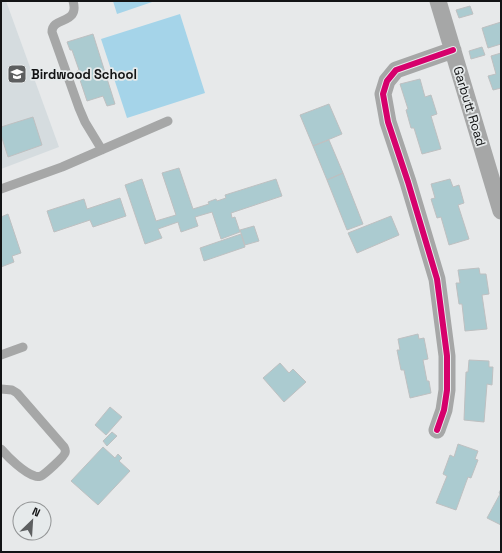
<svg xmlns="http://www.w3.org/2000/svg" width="502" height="553" font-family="'Space Grotesk',sans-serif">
	<rect width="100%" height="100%" fill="#e7e9ea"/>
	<path fill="#d5dcdf" d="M1,1H6L59,147L1,169Z"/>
	<path fill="#a5d4e9" d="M113,1H155L117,14Z
		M180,14L205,93L127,118L101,39Z"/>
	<path fill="#abcbd0" stroke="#bec0c1" d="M470,6L473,14L459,18L456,10Z
		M501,22V44L488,48L482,28Z
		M93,34L115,104L107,106L103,96L87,101L77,71L79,70L72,50H70L67,42Z
		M482,47L485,55L471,59L469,51Z
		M501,53V88L493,90L488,76L496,74L491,56Z
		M420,79L425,97L431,95L437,114L431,116L441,149L422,154L414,128H411L406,110L408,109L400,84Z
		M329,104L342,134L313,146L300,115Z
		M33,117L42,145L8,157L1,135V127Z
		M329,140L343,173L327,180L313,146Z
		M179,168L193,209L209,204L208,202L216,199L217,201L226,198L225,195L276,179L282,196L231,213L232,218L235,217L240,232L221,239L212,212L195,217L198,226L181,232L178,222L158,229L162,238L145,244L125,185L142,179L156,221L176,215L162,173Z
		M343,173L363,224L347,230L327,180Z
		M450,179L453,187L459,185L464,203L458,205L469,239L449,245L441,217L437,218L431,199L435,198L431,184Z
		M120,198L126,216L93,227L90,220L54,232L47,211L84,199L87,209Z
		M8,214L21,253L12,256L14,262L1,267V217Z
		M391,216L399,235L357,253L348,233Z
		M254,226L259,241L245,245L240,230Z
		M241,234L245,247L204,261L200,248Z
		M479,268L480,274H486L489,294L482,295L487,329L465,331L462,304H459L456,283H460L458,270Z
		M418,334L419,339L424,338L428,359L423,360L427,381H429L431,393L410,398L404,370H401L397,350H400L398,339Z
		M469,360L489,361V367H493L492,385L487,384L484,422L464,420L466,372H468Z
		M280,363L289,373L293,369L306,382L284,402L263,378Z
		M110,407L122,417L106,435L95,425Z
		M112,432L117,436L107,446L103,441Z
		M458,444L478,451L475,459L478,460L471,478L468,477L456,510L436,503L447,476L443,474L450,455L454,457Z
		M103,447L115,458L118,454L122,458L119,461L130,471L98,505L71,481Z
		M501,489V525L487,518L500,494L499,493Z"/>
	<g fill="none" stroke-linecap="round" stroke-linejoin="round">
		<path stroke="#a6a7a7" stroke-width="9" d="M73,1C80,25 52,16 52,32L79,108L85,122L102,150
			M1,189L62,167L168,121
			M1,355L23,347
			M1,389L12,390L17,393L64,447C65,449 66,450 65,453C64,457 45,474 41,476C38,477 37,477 35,476C24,473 8,457 1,449"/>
		<path stroke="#a6a7a7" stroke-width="17" d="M438,1L501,211
			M437,430L444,410L447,390V356L437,279L408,182L388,122L383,94L387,81L396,70L453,50"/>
		<defs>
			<path id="cycleway" d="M437,430L444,410L447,390V356L437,279L408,182L388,122L383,94L387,81L396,70L453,50"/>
		</defs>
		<use href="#cycleway" stroke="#e6eaeb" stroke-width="8"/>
		<use href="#cycleway" stroke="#d6006c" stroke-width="6"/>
	</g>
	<defs>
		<symbol id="school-square" viewBox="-11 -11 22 22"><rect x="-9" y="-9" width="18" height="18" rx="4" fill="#5d5f60" stroke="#e6eaeb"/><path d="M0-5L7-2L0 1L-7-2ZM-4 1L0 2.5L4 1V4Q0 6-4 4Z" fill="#fff"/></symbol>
	</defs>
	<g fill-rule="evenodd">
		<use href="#school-square" x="6" y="63" width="22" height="22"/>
	</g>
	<g text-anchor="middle" stroke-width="3.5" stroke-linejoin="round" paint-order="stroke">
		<g font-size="13" font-weight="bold" fill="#131415" stroke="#e6eaeb" text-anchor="start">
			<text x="31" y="79">Birdwood School</text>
		</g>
		<g font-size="13" fill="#131415" stroke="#e6eaeb">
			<text transform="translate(470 106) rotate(73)" y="5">Garbutt Road</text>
		</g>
	</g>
	<rect width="502" height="553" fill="none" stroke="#131415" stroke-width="4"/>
	<g transform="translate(32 521) rotate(25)"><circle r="19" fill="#e6eaeb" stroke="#929495"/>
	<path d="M0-3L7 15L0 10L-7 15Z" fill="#5d5f60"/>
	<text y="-6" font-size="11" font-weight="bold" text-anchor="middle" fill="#131415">N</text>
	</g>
</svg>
